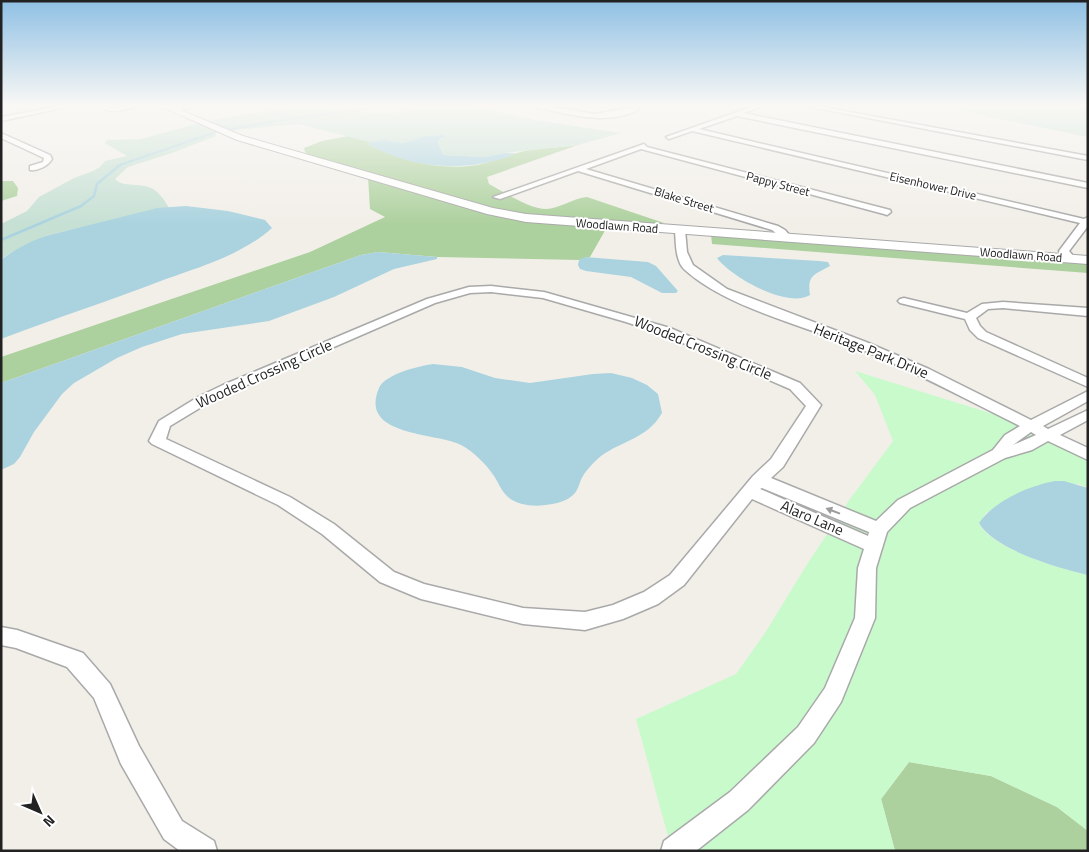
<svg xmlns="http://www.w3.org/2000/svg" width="1089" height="852" font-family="'Titillium Web',sans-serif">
	<rect width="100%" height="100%" fill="#f2efe9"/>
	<path fill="#add19e" d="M348,136L370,142L369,145C401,161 442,171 477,165C491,162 504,157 517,153C534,148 559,148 578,145L487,177L489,184C504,192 530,209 546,209C558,209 574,198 587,197L664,223H609L511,214L312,157L305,152L304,148L322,141Z
		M368,177L489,212L607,227L590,257L579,260L437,257L378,252L361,255L1,383V357L310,252L385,217L370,209Z
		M1,181H13L18,188L17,196L1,201Z
		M711,234L1088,262V273L712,244Z
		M909,762L991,776L1057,807L1088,831V851H895L881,799Z"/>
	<path fill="#c6e0d4" d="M424,105H472L470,106L535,120L621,133L578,145L504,153L486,157L442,155L438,142L446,135L425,136L403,143L391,141L370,142L299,124L226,131L205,122C241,114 280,108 317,109C349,109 393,120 424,105Z
		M932,105H1088V137Z
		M199,123L219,132H215L216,136L172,153L128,167L115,179C123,188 142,182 153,189C160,193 165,201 169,208L157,209L46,236L10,253L1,260V224L27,211L39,197L74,178L93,171L100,167L105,161L127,156L105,143L107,140L141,139Z"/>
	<path fill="#c8facc" d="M855,371L1035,427L1088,457V488L1079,484L1022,491L986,513L979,524C994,550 1059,568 1088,575V831L1057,807L991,776L909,762L881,799L895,851H672L636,719L736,674L765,633L806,566L850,499L893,441L875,395Z"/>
	<path fill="#aad3df" d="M443,135L447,136L440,139L438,143L443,155L485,157L504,153H515C509,158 501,159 493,161C451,172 407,165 369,145L370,142L384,140L403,143L425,136Z
		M186,206L228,211L265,220L272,228C243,254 203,266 166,279C112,300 56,318 1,339V260C15,249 29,242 46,236L157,208Z
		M378,252L437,257V259L394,269L334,297L269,321L182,334L142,347L117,358L74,383L62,394L34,432L20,457L14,464L1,470V383L361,255Z
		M723,255L819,261L828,262L830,266C814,275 807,275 810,295C788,309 731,277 717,258Z
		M585,257L648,262L656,266L678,291L676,293H662L631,277L586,271L580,269L578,265L579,260Z
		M433,364L462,367L495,378L530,383L593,374L611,373L632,378L647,385L658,394L662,413C647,439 623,440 601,456C595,461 587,469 583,476C579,482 579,490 573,495C565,502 555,504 545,505C533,507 515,505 506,495C501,490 498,482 494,476C486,464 474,452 461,445C437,432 358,437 379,388C385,374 419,366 433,364Z
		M1055,481H1064L1088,488V575C1059,568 994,550 979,523C994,501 1028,486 1055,481Z"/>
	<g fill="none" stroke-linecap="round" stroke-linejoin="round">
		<path stroke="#aad3df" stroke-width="2" d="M227,130L276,121L396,105
			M117,166L216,132"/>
		<path stroke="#aad3df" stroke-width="2.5" d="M1,240L81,206L94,196L97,184L120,165"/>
		<defs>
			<path id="minor" d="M66,105H77L1,121V117Z
				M100,105H108L110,107L144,105L117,111H109L100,107Z
				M189,105H202L173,111L170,109Z
				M530,105H541L595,114L636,107L639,109C614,124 580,117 553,111C545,109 536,109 530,105Z
				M757,105H765L743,113L1088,183V188L737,116L699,129L1084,219L1088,217V226L1069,251L1075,258L1074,260H1066L1059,251L1080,223L692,131L669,139L666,137Z
				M800,105H812L1088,156V160Z
				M1,133L50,155L52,159C48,166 38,171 30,170V166L43,162L44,158L1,138Z
				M644,144L647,147L890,210L891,212L887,215L884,214L641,149L586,169L778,226L785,230L791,237L789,239H783L772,230L578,171L500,199L493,197Z
				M680,227L685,230L687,252L693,265L727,289L866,342L929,369L1031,420L1088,391V401L1043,426L1048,429L1088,410V420L1060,435L1088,448V460L1048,441L1032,450L1005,458L910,508L887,532L876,568L875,618L841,702L814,743L748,810L696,851H661L664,841L730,792L798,727L825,688L855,618L858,568L864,549L752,499L684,585L658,604L623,619L585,630L523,624L421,599L380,582L322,534L278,505L152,444L149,441L159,421L198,397L223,385L427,299L469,287L491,286L544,292L670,328L800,383L821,405L783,467L771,478L876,521L898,500L993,450L1005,435L1020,426C966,399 914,371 858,348C806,326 727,308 685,270C675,261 676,242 675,230ZM491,292L543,298L626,322L662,334L790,389L806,406L771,459L753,476L670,575L644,592L613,605L585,612L523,608L424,584L394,572L334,524L290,497L166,439L170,426L208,403L233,391L435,303L470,293ZM1031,432L1036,435L1013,445ZM762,488L869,532L868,536L760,489Z
				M904,298L967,313L982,304L1003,302L1088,308V316L1003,308L988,309L976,318L980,326L986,332L1088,378V387L978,338L970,330L965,319L900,303L898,301L900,299Z
				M1,627L17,630L83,653L110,684L139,746L182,821L214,841L217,851H180L164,839L121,764L94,698L67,667L16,648L1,645Z"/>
			<path id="tertiary" d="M158,105H168L243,136L493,208L526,214L1088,256V264L526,222L487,214L237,140Z"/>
		</defs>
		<use href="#minor" stroke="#a9a9a9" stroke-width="3"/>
		<use href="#tertiary" stroke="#a9a9a9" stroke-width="2"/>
		<use href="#minor" fill="#fff" fill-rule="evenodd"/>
		<use href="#tertiary" fill="#fff" fill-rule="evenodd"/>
	</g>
	<defs><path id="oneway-solid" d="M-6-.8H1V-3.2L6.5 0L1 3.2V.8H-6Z" transform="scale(1.25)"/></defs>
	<use fill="#9c9c9c" href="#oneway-solid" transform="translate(833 511) rotate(-159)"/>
	<linearGradient id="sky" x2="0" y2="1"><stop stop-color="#8fc0e4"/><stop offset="0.47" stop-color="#f9f8f5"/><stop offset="1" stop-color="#f9f8f5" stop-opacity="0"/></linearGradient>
	<rect width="1089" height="224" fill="url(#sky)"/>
	<g text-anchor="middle" stroke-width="4" stroke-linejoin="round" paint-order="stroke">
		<g font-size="12" fill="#222" stroke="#fff">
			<text transform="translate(778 184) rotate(15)" y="4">Pappy Street</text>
			<text transform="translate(933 186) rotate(13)" y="4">Eisenhower Drive</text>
			<text transform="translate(684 200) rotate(17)" y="4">Blake Street</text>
			<text transform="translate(617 226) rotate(4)" y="4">Woodlawn Road</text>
			<text transform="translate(1021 255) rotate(4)" y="4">Woodlawn Road</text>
		</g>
		<g font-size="15" fill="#222" stroke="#fff">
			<text transform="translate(703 348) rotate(22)" y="5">Wooded Crossing Circle</text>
			<text transform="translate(871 351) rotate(22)" y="5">Heritage Park Drive</text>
			<text transform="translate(264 374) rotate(-24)" y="5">Wooded Crossing Circle</text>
			<text transform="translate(812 518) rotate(23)" y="5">Alaro Lane</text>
		</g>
	</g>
	<rect width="1089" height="852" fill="none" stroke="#222222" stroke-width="5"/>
	<g transform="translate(40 812) rotate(135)" stroke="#ffffff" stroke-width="4" paint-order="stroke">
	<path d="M0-4L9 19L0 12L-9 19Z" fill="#222222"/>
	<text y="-8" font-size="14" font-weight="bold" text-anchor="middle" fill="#222222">N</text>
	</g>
</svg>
